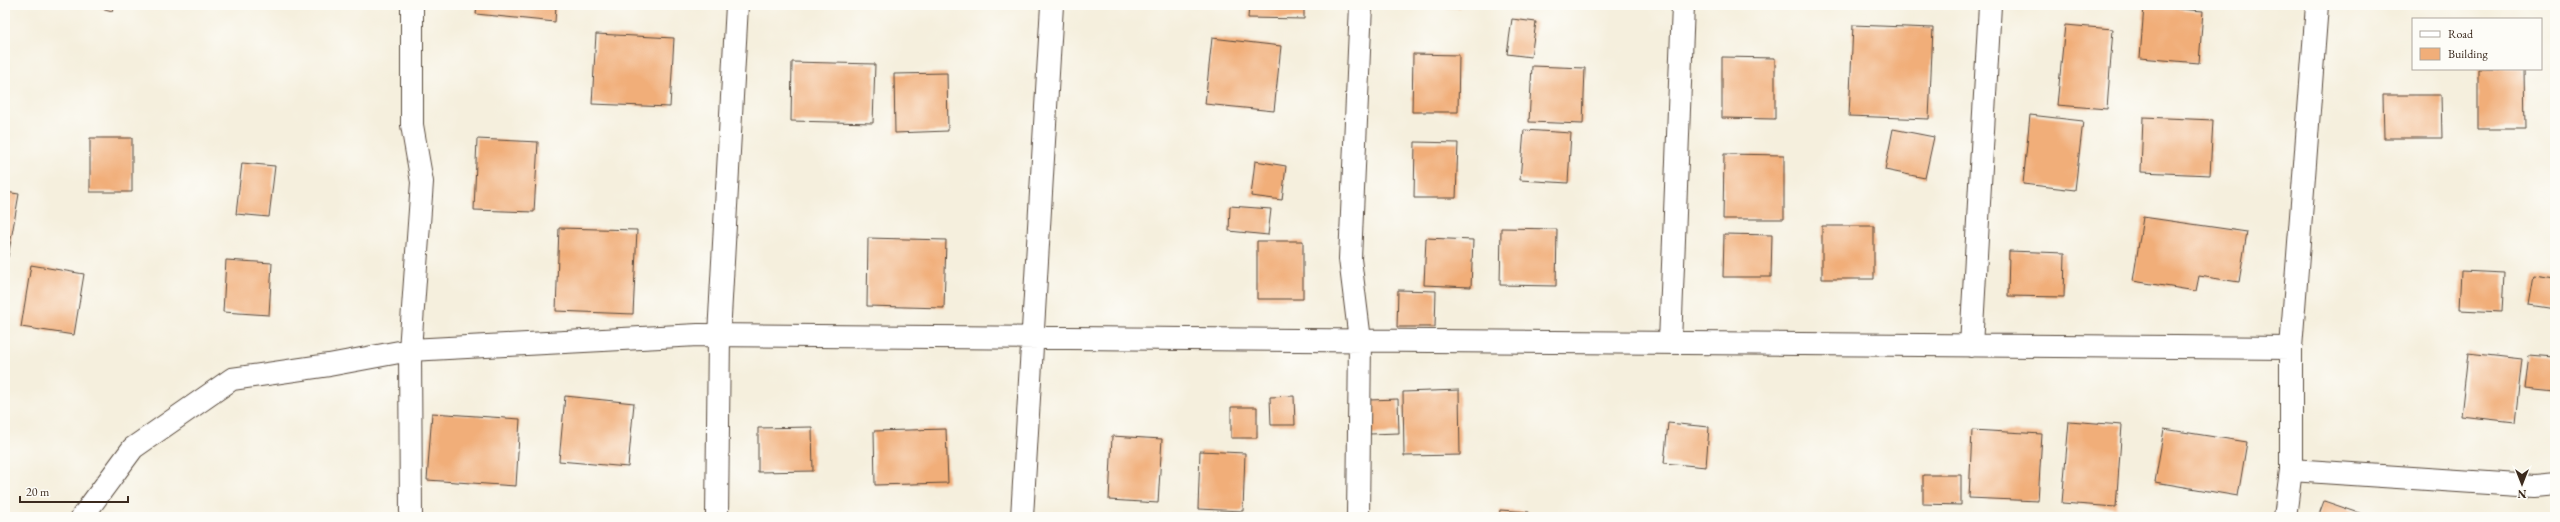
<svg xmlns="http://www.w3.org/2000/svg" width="2560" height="522" font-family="'EB Garamond',serif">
	<rect width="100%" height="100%" fill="#fdfcf7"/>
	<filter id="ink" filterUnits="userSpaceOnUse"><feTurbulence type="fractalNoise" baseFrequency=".025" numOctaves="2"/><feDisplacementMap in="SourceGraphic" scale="8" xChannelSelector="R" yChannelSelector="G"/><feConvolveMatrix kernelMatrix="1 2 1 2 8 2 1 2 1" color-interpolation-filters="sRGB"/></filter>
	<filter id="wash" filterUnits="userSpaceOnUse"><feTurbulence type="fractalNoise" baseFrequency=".012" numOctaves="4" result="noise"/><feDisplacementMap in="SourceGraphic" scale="16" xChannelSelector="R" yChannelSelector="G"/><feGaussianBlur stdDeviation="0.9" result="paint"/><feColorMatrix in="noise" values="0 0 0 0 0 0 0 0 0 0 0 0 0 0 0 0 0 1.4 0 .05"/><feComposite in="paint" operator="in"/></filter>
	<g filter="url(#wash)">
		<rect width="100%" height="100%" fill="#f5efdd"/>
		<g id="blocks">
			<path fill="#f1ae79" d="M91,5H114L112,11Z
				M477,5H556L555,22L476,14Z
				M1249,5H1304V19L1248,18Z
				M1422,5H1460V8L1422,7Z
				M2144,6L2203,11L2199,63L2140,58Z
				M1512,19L1536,22L1531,57L1507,54Z
				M1853,25L1933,28L1929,119L1849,116Z
				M2065,25L2113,29L2107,109L2057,105Z
				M596,34L674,38L670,107L592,104Z
				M1212,38L1281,46L1274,111L1205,104Z
				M1413,54L1459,55L1458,112H1412Z
				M1722,57L1775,58V119L1722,118Z
				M792,62L875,64L873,123L791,121Z
				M1532,66L1585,68L1583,124L1529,122Z
				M2478,69H2524L2525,129H2478Z
				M947,73L948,131L895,133L894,74Z
				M2383,95H2441L2442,138H2384Z
				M2030,115L2083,121L2075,190L2023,184Z
				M2143,117L2213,120L2210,175L2141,172Z
				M1893,129L1934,137L1925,178L1885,170Z
				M1524,130L1571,133L1568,183L1520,180Z
				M90,138H132V192H90Z
				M477,139L538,142L534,212L474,210Z
				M1415,142L1458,143L1456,198H1414Z
				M1724,154L1784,155V219H1723Z
				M1255,161L1286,166L1282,200L1251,196Z
				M242,163L275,166L269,217L236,214Z
				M5,192L19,194L8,257H5Z
				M1230,206L1271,209L1268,235L1229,231Z
				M2143,217L2247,232L2239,282L2199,276L2196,291L2133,281Z
				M1822,226H1874V279H1822Z
				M559,228L637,230L633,314L556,311Z
				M1501,228L1557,229L1556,286L1500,285Z
				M1724,234L1772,235L1771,277H1723Z
				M868,238L946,240L944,308L867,306Z
				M1426,238L1473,240L1471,287L1424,285Z
				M1257,241H1303V299H1257Z
				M2009,251L2065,253L2064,297L2008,296Z
				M226,260L272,263L269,315L223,312Z
				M31,265L84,274L74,335L21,327Z
				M2461,271L2504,273L2502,312L2459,310Z
				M2534,276L2555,279V309L2529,305Z
				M1398,290L1436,291L1435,327H1397Z
				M2468,353L2522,359L2515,422L2461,416Z
				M2529,355L2555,357V392L2525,389Z
				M1459,390L1460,455L1404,456L1403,392Z
				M565,396L634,403L628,467L559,461Z
				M1294,396L1295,425H1271L1270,397Z
				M1398,399L1399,433L1370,434L1369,400Z
				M1231,407H1257V438H1231Z
				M432,413L520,419L516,486L427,480Z
				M2069,421L2122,425L2116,507L2062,503Z
				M1668,423L1709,427L1706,467L1664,463Z
				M812,427L813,471L758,472V428Z
				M946,429L948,483L875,485L874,431Z
				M2164,429L2247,442L2238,496L2155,482Z
				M1972,430L2042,434L2038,501L1969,498Z
				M1112,436L1162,439L1158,503L1109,500Z
				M1200,451L1245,453L1243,511L1198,509Z
				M1923,475H1961V505L1923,504Z
				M2324,501L2371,517H2318Z
				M1500,510L1529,512V517H1499Z"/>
		</g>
	</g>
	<g filter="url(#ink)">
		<use href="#blocks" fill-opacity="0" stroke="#57483b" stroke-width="1"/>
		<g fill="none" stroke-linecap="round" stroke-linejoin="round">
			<defs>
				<path id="minor" d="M1670,343L1683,5
					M1971,346L1990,5
					M2291,470L2534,486L2555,484
					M82,517L133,448L232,379L329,365L410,350L698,335L2291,348
					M411,517L410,350L422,182L412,125V5
					M717,517L719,335L737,5
					M1022,517L1052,5
					M1358,517L1360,340L1350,259L1361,5
					M2285,517L2291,470V348L2317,5"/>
			</defs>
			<use href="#minor" stroke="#57483b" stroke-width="24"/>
			<use href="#minor" stroke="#fff" stroke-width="22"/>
		</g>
	</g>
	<rect width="2560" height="522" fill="none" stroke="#fdfcf7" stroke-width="20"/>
	<rect x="2412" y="18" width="130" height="52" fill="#fdfcf7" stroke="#afa8a0"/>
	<rect x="2420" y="31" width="20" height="6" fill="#ffffff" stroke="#afa8a0"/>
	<text x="2448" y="38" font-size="12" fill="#3b2a1e">Road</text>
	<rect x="2420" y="48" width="20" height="12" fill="#f1ae79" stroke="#afa8a0"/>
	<text x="2448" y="58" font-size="12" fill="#3b2a1e">Building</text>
	<g transform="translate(2522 484) rotate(180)" stroke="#fdfcf7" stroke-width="3" paint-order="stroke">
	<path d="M0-3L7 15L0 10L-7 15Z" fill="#3b2a1e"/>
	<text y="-6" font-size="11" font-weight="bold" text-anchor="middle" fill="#3b2a1e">N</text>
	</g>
	<path d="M20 496v6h108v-6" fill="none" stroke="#3b2a1e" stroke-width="2"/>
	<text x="26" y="496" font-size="12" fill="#3b2a1e" stroke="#fdfcf7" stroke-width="3" paint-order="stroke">20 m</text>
</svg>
